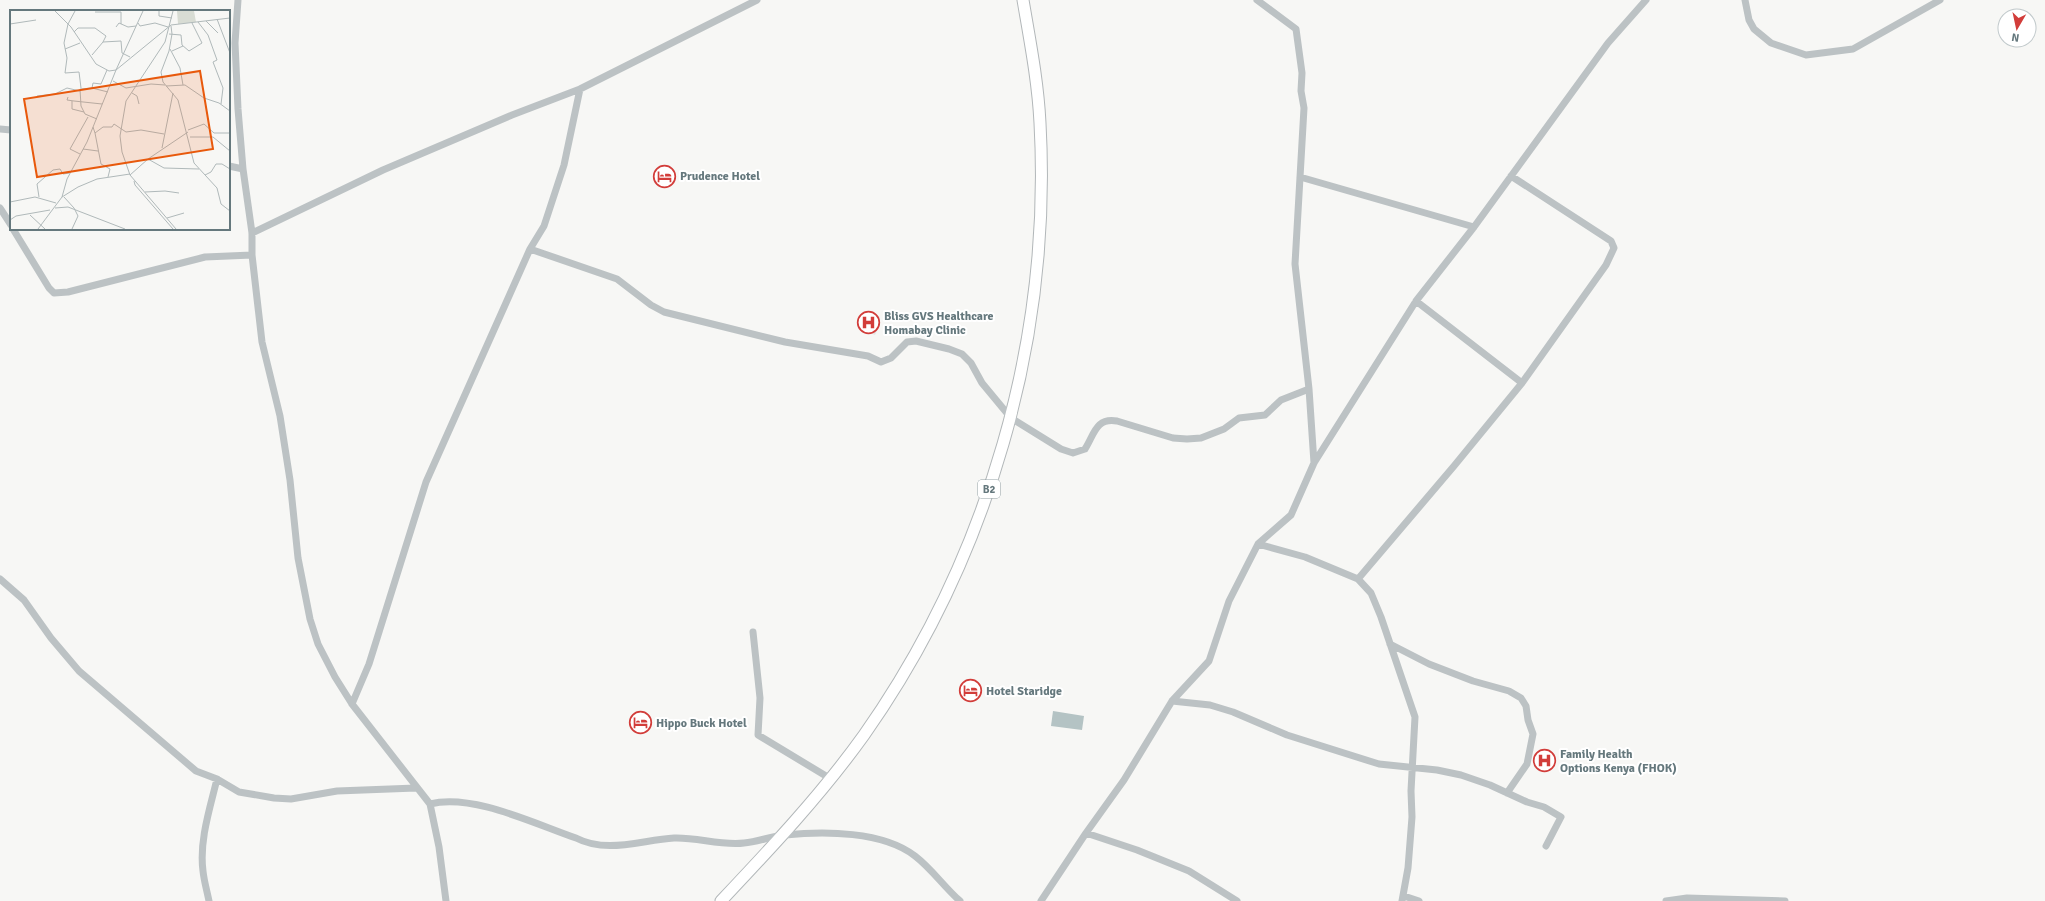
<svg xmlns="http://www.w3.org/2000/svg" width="2045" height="901" font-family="Signika,sans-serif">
	<rect width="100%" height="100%" fill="#f7f7f5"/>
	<path fill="#e5e7e5" d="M866,311L880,317L878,322L880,324L875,335L858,328Z
		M1549,750L1555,755L1540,772L1534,767Z"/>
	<path fill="#b4c3c4" d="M1053,711L1084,716L1082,730L1051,726Z"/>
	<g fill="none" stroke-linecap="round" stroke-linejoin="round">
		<defs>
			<path id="trunk" d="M721,901C771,848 821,795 864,735C988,559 1052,339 1040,123C1038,82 1030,41 1023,0"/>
		</defs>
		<use href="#trunk" stroke="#b2b7b9" stroke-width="13"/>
		<path stroke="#bcc2c4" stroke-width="7" d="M238,0L235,43L238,109L243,169L252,233V255L262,342L280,416L290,480L298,558L310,619L318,644L335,677L352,704L430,804L439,847L446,901
			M1257,0L1296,29L1302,73L1301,91L1304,108L1295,264L1309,389
			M1745,0L1749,20L1754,29L1771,43L1806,55L1853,49L1940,0
			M0,129L11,130
			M229,166L243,169
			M1300,177L1474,227
			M0,208L11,225
			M13,229L49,288L54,293L68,292L205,257L252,255
			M252,233L383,170L512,115L580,89L757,0
			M530,249L617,279L651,305L664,312L785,342L868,356L881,362L891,358L907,342L916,341L949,349L962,354L971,363L982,383L1011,418L1061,449L1073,453L1085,449C1094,435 1096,417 1117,421L1173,438L1187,439L1201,438L1224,429L1239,418L1265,415L1281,400L1309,389L1314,463
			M1416,301L1522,383
			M1258,544L1305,557L1358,579L1371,593L1381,617L1415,717L1411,791L1412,817L1408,868L1402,901
			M0,579L24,600L51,638L79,671L196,771L217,779L239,792L274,798L291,799L337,791L416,788
			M1358,579L1454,466L1522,383L1606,265L1614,248L1611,241L1511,176
			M753,632L760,698L758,735L831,779
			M1390,644L1429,664L1473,681L1509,691L1521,698L1526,706L1528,720L1533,734L1527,764L1507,793
			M1172,701L1210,705L1233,712L1287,735L1379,764L1437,770L1461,775L1490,785L1527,802L1544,807L1561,817L1546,846
			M352,704L369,664L426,482L530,249L544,226L564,165L580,89
			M430,804C472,793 535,824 576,838C607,854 641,840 674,838C697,837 721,846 744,843C758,842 771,836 785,835C824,831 883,831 915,856C932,869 944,887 960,901
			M1086,833L1137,850L1189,871L1237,901
			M1404,896L1419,901
			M209,901C207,891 204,881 203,871C199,841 210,808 217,779
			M1041,901L1086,833L1124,780L1172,701L1209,661L1229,601L1258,544L1291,515L1314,463L1416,301L1474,227L1608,43L1646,0
			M1666,901L1687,898L1785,901"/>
		<use href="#trunk" stroke="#fff" stroke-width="11"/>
	</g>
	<defs>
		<symbol id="hotel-ring" viewBox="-11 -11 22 22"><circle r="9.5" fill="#fff" stroke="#d23d3a" stroke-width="1.5"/><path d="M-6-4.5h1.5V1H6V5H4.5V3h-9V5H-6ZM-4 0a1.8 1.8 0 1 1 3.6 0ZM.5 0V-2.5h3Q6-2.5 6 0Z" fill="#d23d3a"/></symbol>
		<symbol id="hospital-ring" viewBox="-11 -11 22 22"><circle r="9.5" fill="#fff" stroke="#d23d3a" stroke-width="1.5"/><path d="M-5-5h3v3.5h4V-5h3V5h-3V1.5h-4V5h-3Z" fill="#d23d3a"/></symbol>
	</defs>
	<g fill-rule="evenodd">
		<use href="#hotel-ring" x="652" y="164" width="25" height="25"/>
		<use href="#hospital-ring" x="856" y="310" width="25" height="25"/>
		<use href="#hotel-ring" x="958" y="678" width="25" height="25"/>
		<use href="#hotel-ring" x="628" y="710" width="25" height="25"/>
		<use href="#hospital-ring" x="1532" y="748" width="25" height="25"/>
	</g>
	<g text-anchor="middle" stroke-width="4" stroke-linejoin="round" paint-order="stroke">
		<rect fill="#fff" stroke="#93a0a4" stroke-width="1" x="978" y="480" width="22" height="18" rx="3"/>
		<g font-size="11" font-weight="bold" fill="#65787d">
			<text x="989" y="493">B2</text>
		</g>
		<g font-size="12" font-weight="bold" fill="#65787d" stroke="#fff" text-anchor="start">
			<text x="680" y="180">Prudence Hotel</text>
			<text x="884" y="320">Bliss GVS Healthcare<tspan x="884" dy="14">Homabay Clinic</tspan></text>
			<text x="986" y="695">Hotel Staridge</text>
			<text x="656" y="727">Hippo Buck Hotel</text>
			<text x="1560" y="758">Family Health<tspan x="1560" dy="14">Options Kenya (FHOK)</tspan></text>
		</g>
	</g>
	<g transform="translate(10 10)">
		<rect width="220" height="220" fill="#f7f7f5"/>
		<path d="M167,1H184L186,12L168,14Z" fill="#d8dcd4"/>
		<path fill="none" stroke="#b0b9ba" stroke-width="1" d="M45,1L61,17L86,54L99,61L106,60L133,1M65,1L58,14L54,33L57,48L55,63L69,62L71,78M149,1V6L162,8M163,1L155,32L116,91L110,126L112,142L120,165L166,219M85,2H111V14M207,9L220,43M196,11L208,23M188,12L198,25L207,50L203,52L213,78L211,94M128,13L130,16L145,13L158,17M0,14L26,10M161,16L162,24L159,41L151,62L153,72L168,90L184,153L207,178L211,194L220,201M106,17L109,13L118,17L126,16M64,22L68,18H85L96,26L93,32M159,24L171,25L172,35L179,41L192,33L182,13M55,39L70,33M160,39L170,58L173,75M162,41L173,36M82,45L93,32L111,31L112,43L120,47M103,71L116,78L141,74L155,75M156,76L175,75L194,88L209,93L220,101M82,78L83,73L91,74L97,60M122,83L127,86L129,94M27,86L45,84L57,78L70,81M58,87L57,90L64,91L92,94M62,91V99L74,102M87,109L75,104L71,96L70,79L82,78L98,82M83,117L85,123L93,117H102L104,114L116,122L131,120L154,124M178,120L194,114L204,123H220M85,123L91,154L100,159L98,167M180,127H203L220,141M152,138L163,83M73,139L88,141M70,144L60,139L78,107M138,149L154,158L189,159M120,165L138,149L178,122M195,165L201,162L206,154H212L220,159M124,171L125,175L163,219M135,182L155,181L169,183M29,187L27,174L43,160L50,159L53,164L60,163M52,187L57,169L77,132L106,60L161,15L220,8M54,187L64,198L68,206L62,219M0,192L25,187L46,193M45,198L58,197L115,219M20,205L35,219M157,208L174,203M0,210L6,206L40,200M28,219L52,187L68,177L87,169L120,164"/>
		<path fill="#e8590c" fill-opacity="0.15" stroke="#e8590c" stroke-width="2" d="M190,61L203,139L27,167L14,89Z"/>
		<rect width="220" height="220" fill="none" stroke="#65787d" stroke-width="2"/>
	</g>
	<g transform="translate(2017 28) rotate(189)"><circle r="19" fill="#ffffff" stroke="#c1c9cb"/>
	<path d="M0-3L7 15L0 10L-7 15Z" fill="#d23d3a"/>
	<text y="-6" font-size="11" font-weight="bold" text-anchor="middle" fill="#65787d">N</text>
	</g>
</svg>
